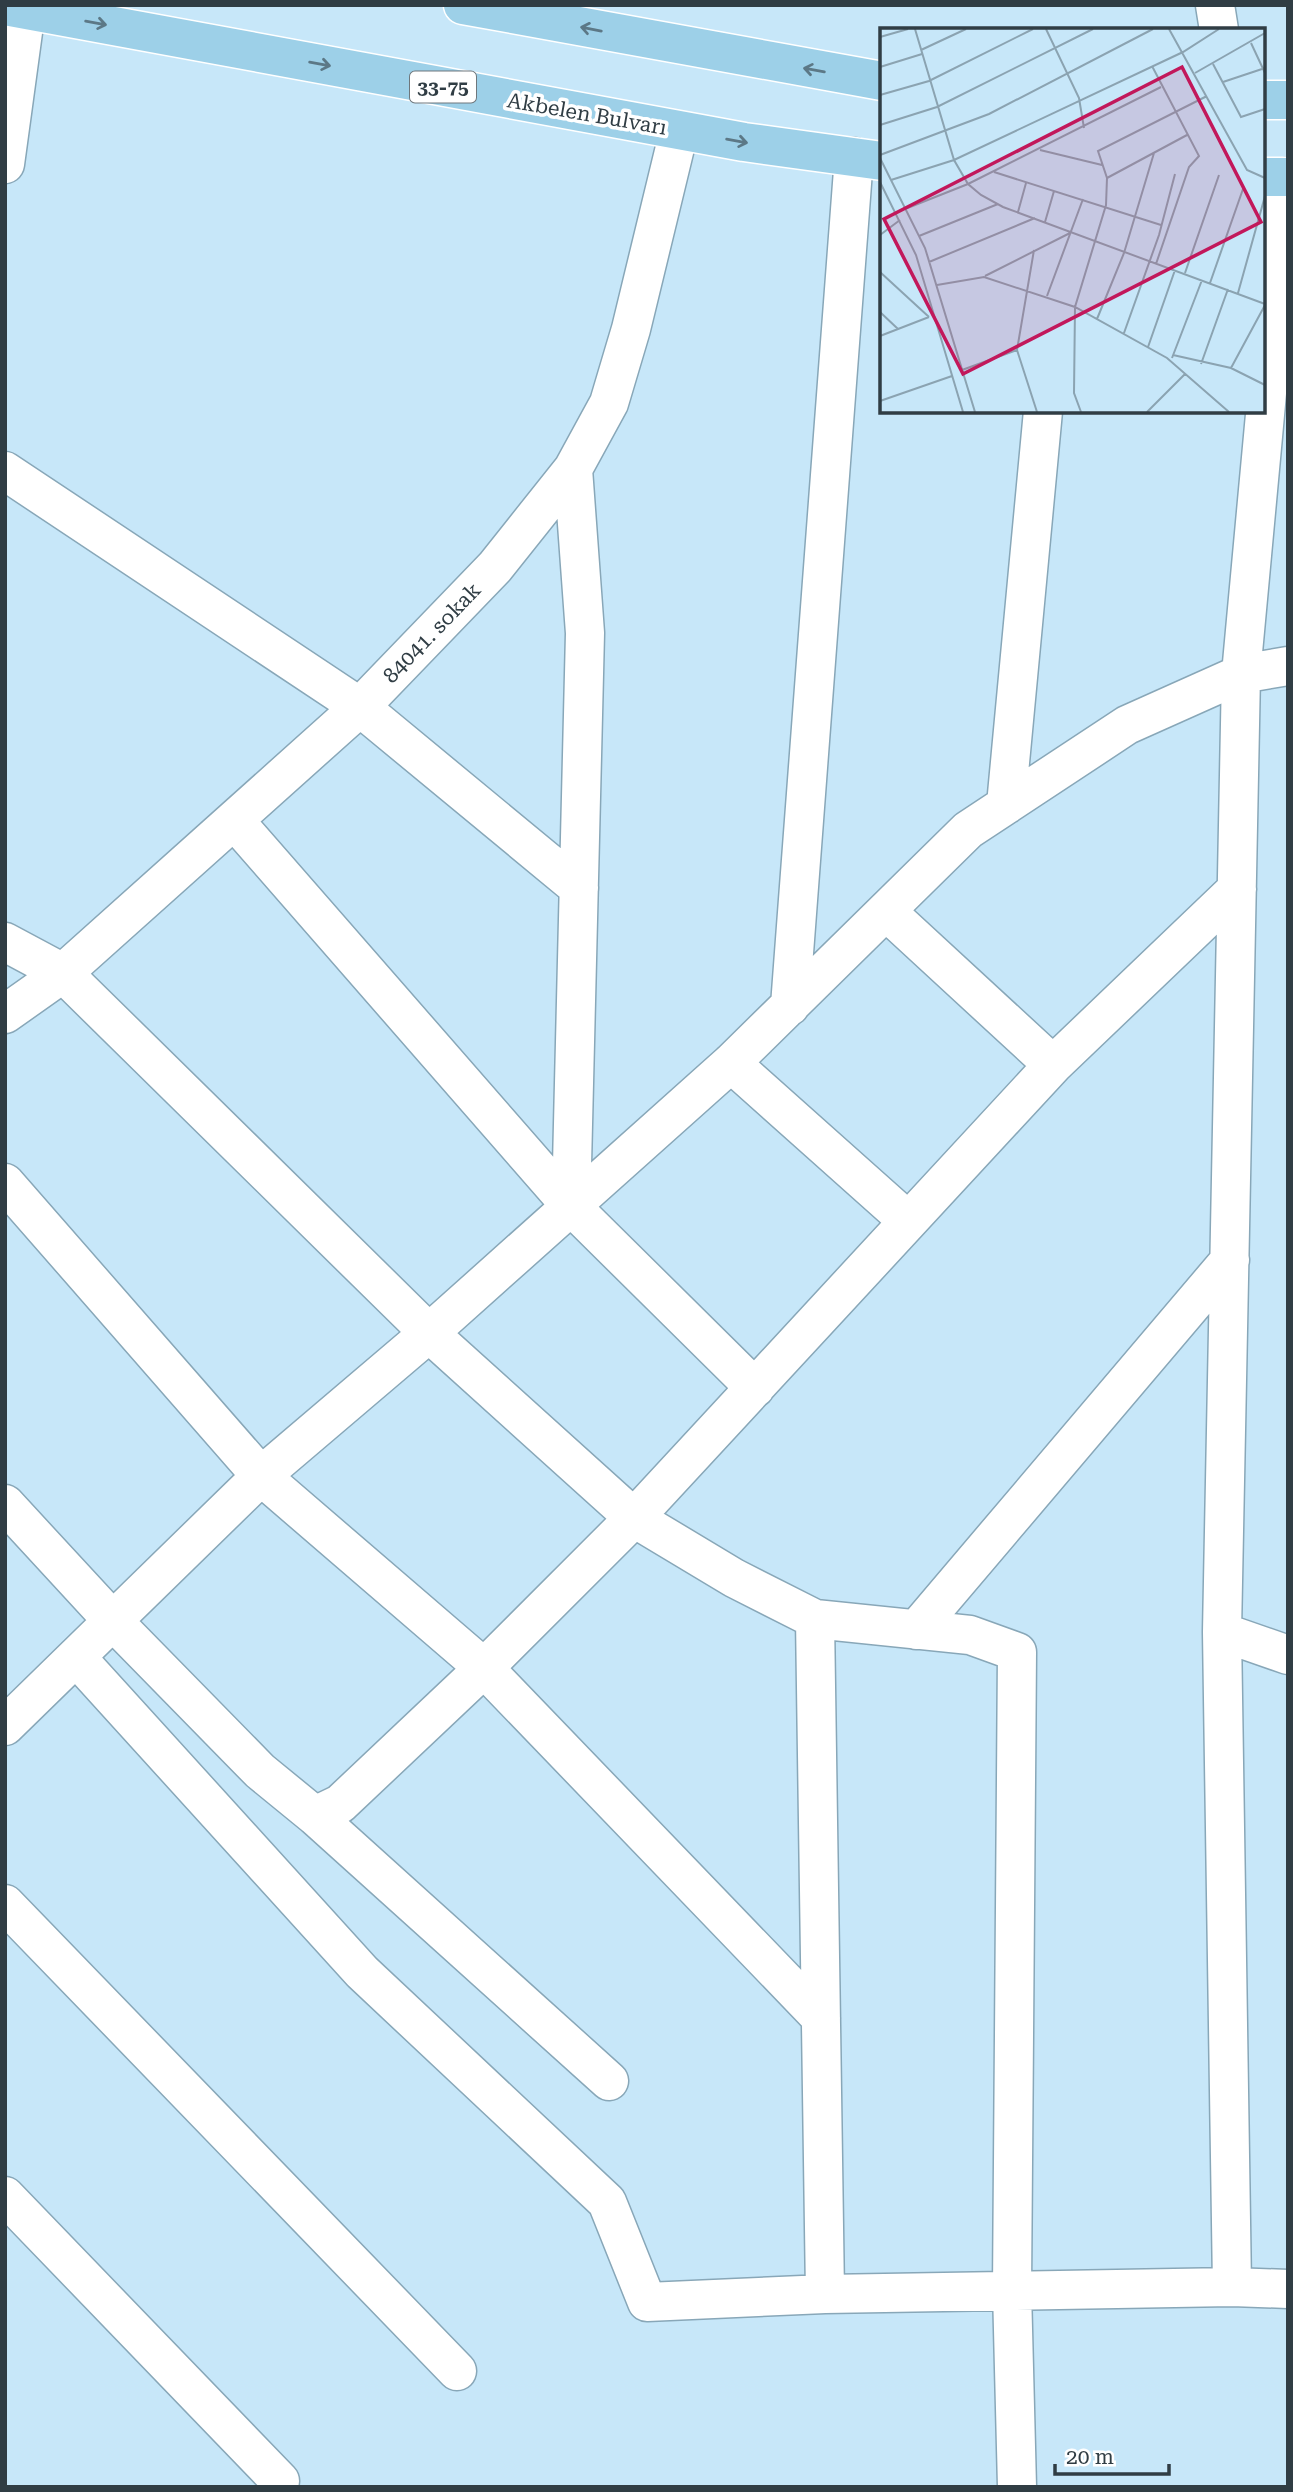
<svg xmlns="http://www.w3.org/2000/svg" width="1293" height="2492" font-family="'Roboto Serif',serif">
	<rect width="100%" height="100%" fill="#c7e7f9"/>
	<g fill="none" stroke-linecap="round" stroke-linejoin="round">
		<defs>
			<path id="minor" d="M1215,5L1219,30
				M5,164L26,10
				M5,471L360,707L579,888
				M1006,805L1043,411
				M234,820L571,1206L755,1388
				M886,911L1053,1065
				M5,942L63,973L429,1333L634,1518L734,1578L815,1619L970,1635L1017,1652L1012,2290L1017,2487
				M790,1006L854,157
				M5,1014L63,973L360,707L495,567L573,469L609,403L631,329L679,131
				M731,1063L908,1221
				M5,1183L261,1476L484,1668L821,2018
				M571,1206L585,633L573,469
				M5,1504L113,1621L260,1771L315,1816L609,2081
				M815,1619L825,2294
				M916,1630L1230,1260
				M1222,1632L1288,1655
				M76,1657L362,1972L607,2202L647,2302L825,2294L1232,2287L1288,2289
				M5,1726L261,1476L429,1333L731,1063L968,830L1127,725L1241,674L1288,666
				M315,1816L340,1804L484,1668L634,1518L1053,1065L1237,889
				M5,1904L457,2371
				M5,2196L280,2481
				M1232,2287L1222,1632L1241,674L1287,177"/>
			<path id="major" d="M463,5L882,81
				M5,6L744,142L882,161
				M1263,100H1288
				M1263,177H1288"/>
		</defs>
		<use href="#minor" stroke="#88a7b8" stroke-width="41"/>
		<use href="#major" stroke="#fff" stroke-width="41"/>
		<use href="#minor" stroke="#fff" stroke-width="38"/>
		<use href="#major" stroke="#9dd0e8" stroke-width="38"/>
	</g>
	<defs><path id="oneway-shaft" d="M-6 0H5M1.5-3L5.5 0L1.5 3" fill="none" stroke-width="1.6" stroke-linecap="round" stroke-linejoin="round" transform="scale(1.75)"/></defs>
	<g stroke="#5c7886">
		<use href="#oneway-shaft" transform="translate(96 23) rotate(10)"/>
		<use href="#oneway-shaft" transform="translate(591 29) rotate(-169)"/>
		<use href="#oneway-shaft" transform="translate(320 64) rotate(10)"/>
		<use href="#oneway-shaft" transform="translate(814 70) rotate(-170)"/>
		<use href="#oneway-shaft" transform="translate(737 141) rotate(10)"/>
	</g>
	<g text-anchor="middle" stroke-width="7" stroke-linejoin="round" paint-order="stroke">
		<rect fill="#fff" stroke="#6e777c" stroke-width="2" x="410" y="71.5" width="66" height="31" rx="5"/>
		<g font-size="19" font-weight="bold" fill="#303d44">
			<text x="443" y="94">33-75</text>
		</g>
		<g font-size="21" fill="#303d44" stroke="#fff">
			<text transform="translate(587 114) rotate(10)" y="7">Akbelen Bulvarı</text>
			<text transform="translate(432 633) rotate(-46)" y="7">84041. sokak</text>
		</g>
	</g>
	<g transform="translate(880 28)">
		<rect width="385" height="385" fill="#c7e7f9"/>
		<path fill="none" stroke="#8ba3b1" stroke-width="2" d="M35,1L74,132L88,156L101,167L123,179L385,276M166,1L199,70L204,100M289,1L367,142L385,150M0,9L28,1M371,15L385,45M41,22L86,1M333,36L361,89L385,81M272,38L319,128L309,139L276,236M0,39L42,26M315,45L385,5M343,54L385,40M0,67L49,53L153,1M0,97L57,79L213,1M160,122L222,137M0,127L109,86L273,1M0,130L45,220L95,384M114,144L281,197M227,150L307,107M11,152L74,132L303,24L339,1M0,154L36,227L83,384M25,181L88,156L281,59M138,184L146,155M165,194L174,163M0,207L20,192M39,208L118,176M49,234L155,190M0,244L49,289M305,245L339,147M105,248L192,204M330,255L363,161M57,257L104,249L195,279L287,330L349,384M358,265L385,168M167,268L203,171M0,284L18,301M217,291L244,225L274,125M244,305L279,207L295,146M0,308L49,289M268,319L295,242M137,322L157,384M293,327L351,340L385,357M292,330L322,252M321,336L348,261M351,340L385,277M82,342L137,322L154,222M0,373L72,348M201,384L194,365L195,279L226,177L227,150L218,123L327,68M267,384L305,346"/>
		<path fill="#c2185b" fill-opacity="0.15" stroke="#c2185b" stroke-width="3.5" d="M302,39L381,194L83,346L4,191Z"/>
		<rect width="385" height="385" fill="none" stroke="#303d44" stroke-width="3.5"/>
	</g>
	<rect width="1293" height="2492" fill="none" stroke="#303d44" stroke-width="14"/>
	<path d="M1055 2464v10h114v-10" fill="none" stroke="#303d44" stroke-width="3.5"/>
	<text x="1066" y="2464" font-size="21" fill="#303d44" stroke="#ffffff" stroke-width="5" paint-order="stroke">20 m</text>
</svg>
